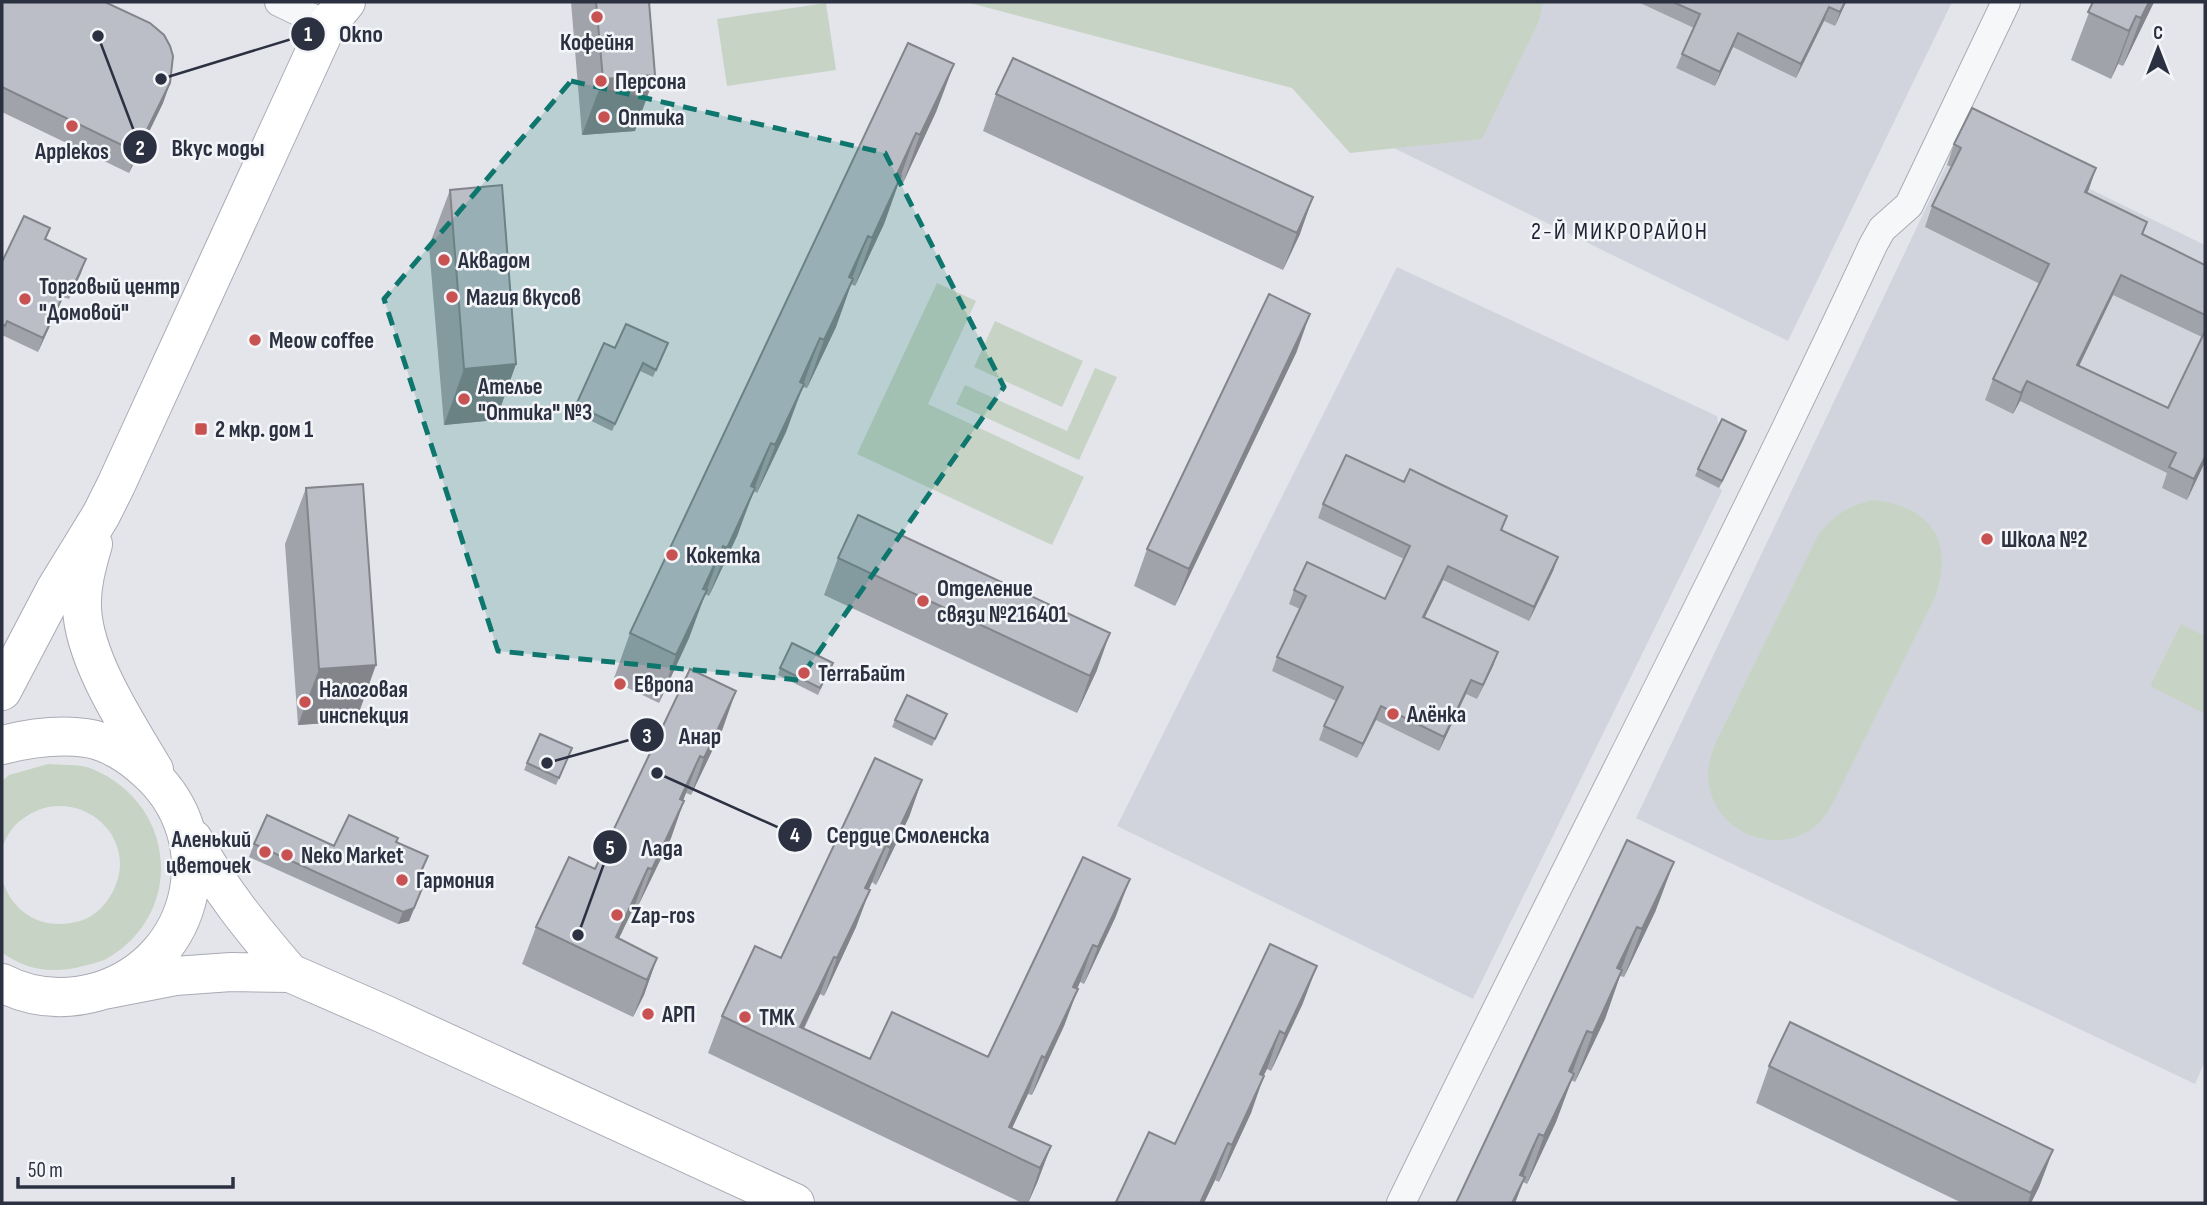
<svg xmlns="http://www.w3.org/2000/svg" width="2207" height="1205" font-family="'Sofia Sans Condensed',sans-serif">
	<rect width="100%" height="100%" fill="#e4e5eb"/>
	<path fill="#d2d4dd" d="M1417,2H1952L1788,341L1359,131Z
		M1964,128L2205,245V1061L2195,1084L1636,818Z
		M1397,267L1717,416L1719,426L1744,438L1719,487L1722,491L1473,999L1117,826Z"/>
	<path fill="#c7d4c5" d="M966,2H1543L1539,21L1482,139L1350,153L1292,88Z
		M826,3L836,70L727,86L717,19Z
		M937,283L976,301L928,404L1084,477L1052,545L857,454Z
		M995,321L1083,361L1062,407L974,367Z
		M1095,368L1117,377L1079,460L956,404L965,385L1067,431Z
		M1873,500C1930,506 1955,540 1935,597L1832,805C1828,811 1824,818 1819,823C1781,859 1718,835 1709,786C1706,771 1710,758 1715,744L1818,535C1834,515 1848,506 1873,500Z
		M2181,624L2205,636V714L2150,686Z
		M48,764C61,765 78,764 90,768C175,801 187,911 108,958C101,962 91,964 83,966C66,971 42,972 25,965C17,962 9,957 2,953V878C12,915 44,931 80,921C94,917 105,906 112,893C144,835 73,779 21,820C12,827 4,839 2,851V781L9,775Z"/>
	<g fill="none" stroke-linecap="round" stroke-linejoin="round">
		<defs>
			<path id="street" d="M279,2L327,25
				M1401,1203C1557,883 1723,568 1873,245L1882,229L1909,205L2006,2"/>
			<path id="secondary" d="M93,544C87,565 81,586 82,608C84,660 128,726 154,770
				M2,691L55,590L101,515L116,485L327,25L346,2
				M2,745C30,738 57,734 86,738C108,741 130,755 146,770C223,837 197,960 100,991C66,1001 33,999 2,983
				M193,839C219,889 253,930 290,973
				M103,990L175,976L231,972L290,973L386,1015L795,1203"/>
		</defs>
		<use href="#street" stroke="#a9abb5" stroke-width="30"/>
		<use href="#secondary" stroke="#a9abb5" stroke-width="40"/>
		<use href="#street" stroke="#f6f7f9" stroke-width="28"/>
		<use href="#secondary" stroke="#fff" stroke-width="38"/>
	</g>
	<path fill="#a1a3ab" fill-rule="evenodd" d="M2,2L170,83L163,103L129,173L2,112Z
		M571,2H649L635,131L582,135Z
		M1638,2H1846L1835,26L1824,21L1796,78L1733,47L1715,86L1676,68L1682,54L1694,28Z
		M2093,2H2154L2123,66L2118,64L2111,79L2071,60Z
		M954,64L936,112L903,183L899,182L884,224L855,286L851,284L836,327L807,388L803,387L786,432L757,493L754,491L737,536L709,596L705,594L689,638L659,703L613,681L630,633Z
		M996,94L1300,234L1283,270L983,131Z
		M1954,144L2096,168L2087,193L2147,222L2143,234L2205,265V462L2187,500L2162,488L2167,473L2020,401L2013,414L1985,400L1993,379L2040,284L1925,227L1932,206L1952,167L1947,165ZM2113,295L2202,337L2168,408L2079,366Z
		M450,190L516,364L496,420L444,425L429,246Z
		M50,228L46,239L81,273L69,299L63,297L38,352L2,335V336V262Z
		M668,343L653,377L640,371L612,431L573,412L576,405L615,348Z
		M1297,351L1175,606L1134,586L1147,549Z
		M1744,438L1719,488L1695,476L1698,469Z
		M1404,482L1507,516L1502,530L1558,557L1553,571L1529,621L1443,580L1425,617L1498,652L1493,666L1477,699L1466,694L1439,751L1376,720L1357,758L1319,740L1324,726L1336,701L1272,671L1277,657L1300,609L1289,604L1294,590L1385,599L1404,559L1318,518L1323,504Z
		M306,488L356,721L298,725L285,544Z
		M838,558L1097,670L1077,713L824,595Z
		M833,663L818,695L778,675L780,668Z
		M947,714L932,746L892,727L895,720Z
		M723,728L691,795L686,793L671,838L638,906L635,905L619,938L657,958L644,995L633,1017L522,964L536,927L595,869Z
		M569,756L556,785L524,770L527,763Z
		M922,780L909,817L876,885L872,882L869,889L856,927L824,996L820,994L804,1029L870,1059L988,1057L1116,916L1084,984L1080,982L1064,1026L1032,1095L1028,1094L1012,1128L1051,1146L1037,1183L1028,1203H1022L708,1053L722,1016L781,958Z
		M1627,840L1656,910L1624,977L1620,976L1605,1019L1575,1082L1571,1080L1556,1122L1527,1184L1523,1182L1515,1203H1456Z
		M396,842L428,856L419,878L421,893L409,921L398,924L249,857L254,844L334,846Z
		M1303,1003L1271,1071L1267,1069L1263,1076L1251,1113L1219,1182L1215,1180L1204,1203H1116L1149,1132L1175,1144Z
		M1769,1066L2053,1150L2039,1187L2031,1203H1962L1756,1103Z"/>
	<path fill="#83858b" d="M1845,2H1846L1835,26L1840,12Z
		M2149,2H2154L2123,66L2141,18Z
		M1829,7L1824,21L1796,78L1801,64Z
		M2136,16L2118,64L2111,79L2129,31Z
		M1738,33L1733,47L1715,86L1720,72Z
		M954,64L936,112L903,183L920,135Z
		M655,75L635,131L582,135L603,79Z
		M170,83L163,103L129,173L136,152Z
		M916,133L899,181L897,174Z
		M2096,168L2089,189L2077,212L2085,192Z
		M901,176L884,224L855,286L872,238Z
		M1313,197L1300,234L1283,270L1297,233Z
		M868,236L850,284L849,277Z
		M86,259L81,273L69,299L74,285Z
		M2121,275L2113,295L2070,385L2077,365Z
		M853,279L836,327L807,388L824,340Z
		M69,283L63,297L38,352L43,338Z
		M1310,314L1297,351L1175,606L1189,569Z
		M820,338L786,432L757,493L800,382Z
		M516,364L496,420L444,425L464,369Z
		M2027,381L2020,401L2013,414L2021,393Z
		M1746,431L1744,438L1719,488L1722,481Z
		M771,443L737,536L709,596L751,486Z
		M2205,457V462L2187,500L2194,479Z
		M723,546L689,638L659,703L676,655L703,589Z
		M1558,557L1553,571L1529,621L1534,607Z
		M1448,566L1443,580L1418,631L1423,617Z
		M1110,633L1097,670L1077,713L1090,676Z
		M1498,652L1493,666L1477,699L1483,685Z
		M376,665L356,721L298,725L319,669Z
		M1471,680L1466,694L1439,751L1444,737Z
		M736,691L723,728L691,795L704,758Z
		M1381,706L1376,720L1357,758L1363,744Z
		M700,756L686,793L666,836L680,799Z
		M922,780L909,817L876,885L890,848Z
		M684,801L671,838L638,906L652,869Z
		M886,845L872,882L852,925L865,888Z
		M1674,862L1656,910L1624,977L1642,929Z
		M648,868L635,905L608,961L616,937Z
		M1130,879L1116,916L1084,984L1098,947Z
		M425,881L409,921L398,924L403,912Z
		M870,890L856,927L824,996L837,958Z
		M1637,927L1619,975L1617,968Z
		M1093,945L1080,982L1060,1024L1073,987Z
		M834,957L820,994L793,1050L800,1027Z
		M657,958L644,995L633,1017L647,980Z
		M1317,966L1303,1003L1271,1071L1285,1034Z
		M1622,970L1605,1019L1575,1082L1593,1033Z
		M1078,989L1064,1026L1032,1095L1045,1058Z
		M1280,1031L1267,1069L1246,1111L1260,1074Z
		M1587,1031L1570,1079L1569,1071Z
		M1042,1056L1028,1094L1002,1150L1009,1127Z
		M1574,1074L1556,1122L1527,1184L1544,1136Z
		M1264,1076L1251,1113L1219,1182L1232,1145Z
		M1539,1134L1521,1182L1520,1175Z
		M1228,1143L1215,1180L1204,1203H1200Z
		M1051,1146L1037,1183L1028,1203L1040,1168Z
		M2053,1150L2039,1187L2031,1203H2028L2031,1193Z
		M1525,1177L1515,1203H1512Z"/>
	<path fill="#bbbec7" stroke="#83858b" stroke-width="2" d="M2,2H105L150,23L164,35L170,46L173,56L170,83L136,152L2,87Z
		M596,2H649L655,75L603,79Z
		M1673,2H1845L1840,12L1829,7L1801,64L1738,33L1720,72L1682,54L1700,14Z
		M2093,2H2149L2141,18L2136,16L2129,31L2088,12Z
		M908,43L954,64L920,135L916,133L897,174L901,176L872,238L868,236L849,277L853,279L824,340L820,338L800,382L804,384L775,445L771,443L751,486L755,488L727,548L723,546L703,589L707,590L676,655L630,633Z
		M1013,58L1313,197L1297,233L996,94Z
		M1972,108L2096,168L2085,192L2147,222L2142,234L2205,265V315L2121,275L2077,365L2168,408L2205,331V457L2194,479L2169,467L2176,453L2027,381L2021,393L1993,379L2049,264L1932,206L1961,148L1954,144Z
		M502,185L516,364L464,369L450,190Z
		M24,216L50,228L45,239L86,259L74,285L69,283L43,338L7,321L5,326L2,324V262Z
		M1269,294L1310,314L1189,569L1147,549Z
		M626,324L668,343L656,370L643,363L615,424L576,405L604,343L615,348Z
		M1722,419L1746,431L1722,481L1698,469Z
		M1346,455L1404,482L1410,469L1440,484L1507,516L1501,530L1558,557L1534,607L1448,566L1423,617L1498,652L1483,685L1471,680L1444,737L1381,706L1363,744L1324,726L1343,687L1277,657L1306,596L1294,590L1307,562L1385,599L1410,546L1323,504Z
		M363,484L376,665L319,669L306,488Z
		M858,515L1110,633L1090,676L838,558Z
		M792,643L833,663L820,688L780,668Z
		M690,669L736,691L704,758L700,756L680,799L684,801L652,869L648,868L616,937L657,958L647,980L536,927L569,857L595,869Z
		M907,695L947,714L935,739L895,720Z
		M540,734L572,748L559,778L527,763Z
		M875,758L922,780L890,848L886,845L865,888L870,890L837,958L834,957L800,1027L870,1059L892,1012L988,1057L1083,857L1130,879L1098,947L1093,945L1073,987L1078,989L1045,1058L1042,1056L1009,1127L1051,1146L1040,1168L722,1016L755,946L781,958Z
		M267,815L334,846L349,815L398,838L396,842L428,856L418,878L425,881L414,908L403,912L254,844Z
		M1627,840L1674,862L1642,929L1637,927L1617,968L1622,970L1593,1033L1587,1031L1569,1071L1574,1074L1544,1136L1539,1134L1520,1175L1525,1177L1512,1203H1456Z
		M1270,944L1317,966L1285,1034L1280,1031L1260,1074L1264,1076L1232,1145L1228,1143L1200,1203L1116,1202L1149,1132L1175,1144Z
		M1790,1022L2053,1150L2031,1193L1769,1066Z"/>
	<path fill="#0f766e" fill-opacity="0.2" stroke="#0f766e" stroke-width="5" stroke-dasharray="14 9" stroke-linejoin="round" d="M571,81L885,153L1004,387L799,680L498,651L384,299Z"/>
	<g fill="#c85251" stroke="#f3f5f8" stroke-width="2.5">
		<circle cx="597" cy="17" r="7"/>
		<circle cx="601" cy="81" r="7"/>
		<circle cx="604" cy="117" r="7"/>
		<circle cx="72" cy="126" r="7"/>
		<circle cx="444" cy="260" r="7"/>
		<circle cx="452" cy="297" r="7"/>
		<circle cx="25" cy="299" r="7"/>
		<circle cx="255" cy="340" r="7"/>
		<circle cx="464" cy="399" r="7"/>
		<rect x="194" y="422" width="14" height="14" rx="3.5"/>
		<circle cx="1987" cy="539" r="7"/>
		<circle cx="672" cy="555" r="7"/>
		<circle cx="923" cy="601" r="7"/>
		<circle cx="804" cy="673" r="7"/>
		<circle cx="620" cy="684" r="7"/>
		<circle cx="305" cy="702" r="7"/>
		<circle cx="1393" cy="714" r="7"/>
		<circle cx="265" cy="852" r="7"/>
		<circle cx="287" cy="855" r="7"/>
		<circle cx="402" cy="880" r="7"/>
		<circle cx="617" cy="915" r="7"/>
		<circle cx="648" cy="1014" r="7"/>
		<circle cx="745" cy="1017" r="7"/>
	</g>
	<g text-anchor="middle" stroke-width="5" stroke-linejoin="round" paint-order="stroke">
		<g font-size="23" font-weight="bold" fill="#2c3142" stroke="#f3f5f8" text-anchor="start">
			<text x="597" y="50" text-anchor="middle">Кофейня</text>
			<text x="615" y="89">Персона</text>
			<text x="618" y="125">Оптика</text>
			<text x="72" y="159" text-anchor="middle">Applekos</text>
			<text x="458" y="268">Аквадом</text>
			<text x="39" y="294">Торговый центр<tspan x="39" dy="26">"Домовой"</tspan></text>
			<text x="466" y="305">Магия вкусов</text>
			<text x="269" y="348">Meow coffee</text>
			<text x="478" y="394">Ателье<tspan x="478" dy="26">"Оптика" №3</tspan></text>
			<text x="215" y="437">2 мкр. дом 1</text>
			<text x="2001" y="547">Школа №2</text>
			<text x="686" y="563">Кокетка</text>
			<text x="937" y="596">Отделение<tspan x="937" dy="26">связи №216401</tspan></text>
			<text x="818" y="681">TerraБайт</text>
			<text x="634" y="692">Европа</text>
			<text x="319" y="697">Налоговая<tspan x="319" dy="26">инспекция</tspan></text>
			<text x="1407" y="722">Алёнка</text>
			<text x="251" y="847" text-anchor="end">Аленький<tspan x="251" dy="26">цветочек</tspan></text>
			<text x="301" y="863">Neko Market</text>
			<text x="416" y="888">Гармония</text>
			<text x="631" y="923">Zap-ros</text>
			<text x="662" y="1022">АРП</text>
			<text x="759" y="1025">TMK</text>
		</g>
		<g font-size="24" letter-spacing="2" fill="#1e2233" stroke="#f3f5f8">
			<text x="1620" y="239">2-Й МИКРОРАЙОН</text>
		</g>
	</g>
	<path fill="none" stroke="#2c3142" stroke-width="2.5" d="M161 79L308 34M98 36L140 147M547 763L647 735M657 773L795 835M578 935L610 847"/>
	<g fill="#2c3142" stroke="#f3f5f8" stroke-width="2.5">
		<circle cx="161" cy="79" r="7"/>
		<circle cx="98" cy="36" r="7"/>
		<circle cx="547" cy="763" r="7"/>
		<circle cx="657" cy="773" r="7"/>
		<circle cx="578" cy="935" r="7"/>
		<circle cx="308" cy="34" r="18"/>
		<circle cx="140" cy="147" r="18"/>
		<circle cx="647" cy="735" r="18"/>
		<circle cx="795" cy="835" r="18"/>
		<circle cx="610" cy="847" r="18"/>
	</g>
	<g font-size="21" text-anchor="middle" font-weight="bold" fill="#fff">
		<text x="308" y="41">1</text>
		<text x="140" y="155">2</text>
		<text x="647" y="743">3</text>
		<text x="795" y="842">4</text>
		<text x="610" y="855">5</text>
	</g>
	<g font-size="24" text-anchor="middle" font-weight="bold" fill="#2c3142" stroke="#f3f5f8" stroke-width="5" stroke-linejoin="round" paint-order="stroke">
		<text x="361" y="42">Okno</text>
		<text x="218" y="156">Вкус моды</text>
		<text x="700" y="744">Анар</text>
		<text x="908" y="843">Сердце Смоленска</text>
		<text x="662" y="856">Лада</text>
	</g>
	<rect width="2207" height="1205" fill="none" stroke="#2c3142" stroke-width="7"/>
	<g transform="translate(2158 49)" stroke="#f3f5f8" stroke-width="5" paint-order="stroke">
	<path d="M0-5L12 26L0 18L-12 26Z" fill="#2c3142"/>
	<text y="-10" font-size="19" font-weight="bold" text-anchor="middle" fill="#2c3142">С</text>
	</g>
	<path d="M18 1177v10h215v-10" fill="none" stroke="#2c3142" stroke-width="3.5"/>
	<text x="28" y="1177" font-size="21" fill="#2c3142" stroke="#f3f5f8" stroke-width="5" paint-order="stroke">50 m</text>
</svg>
